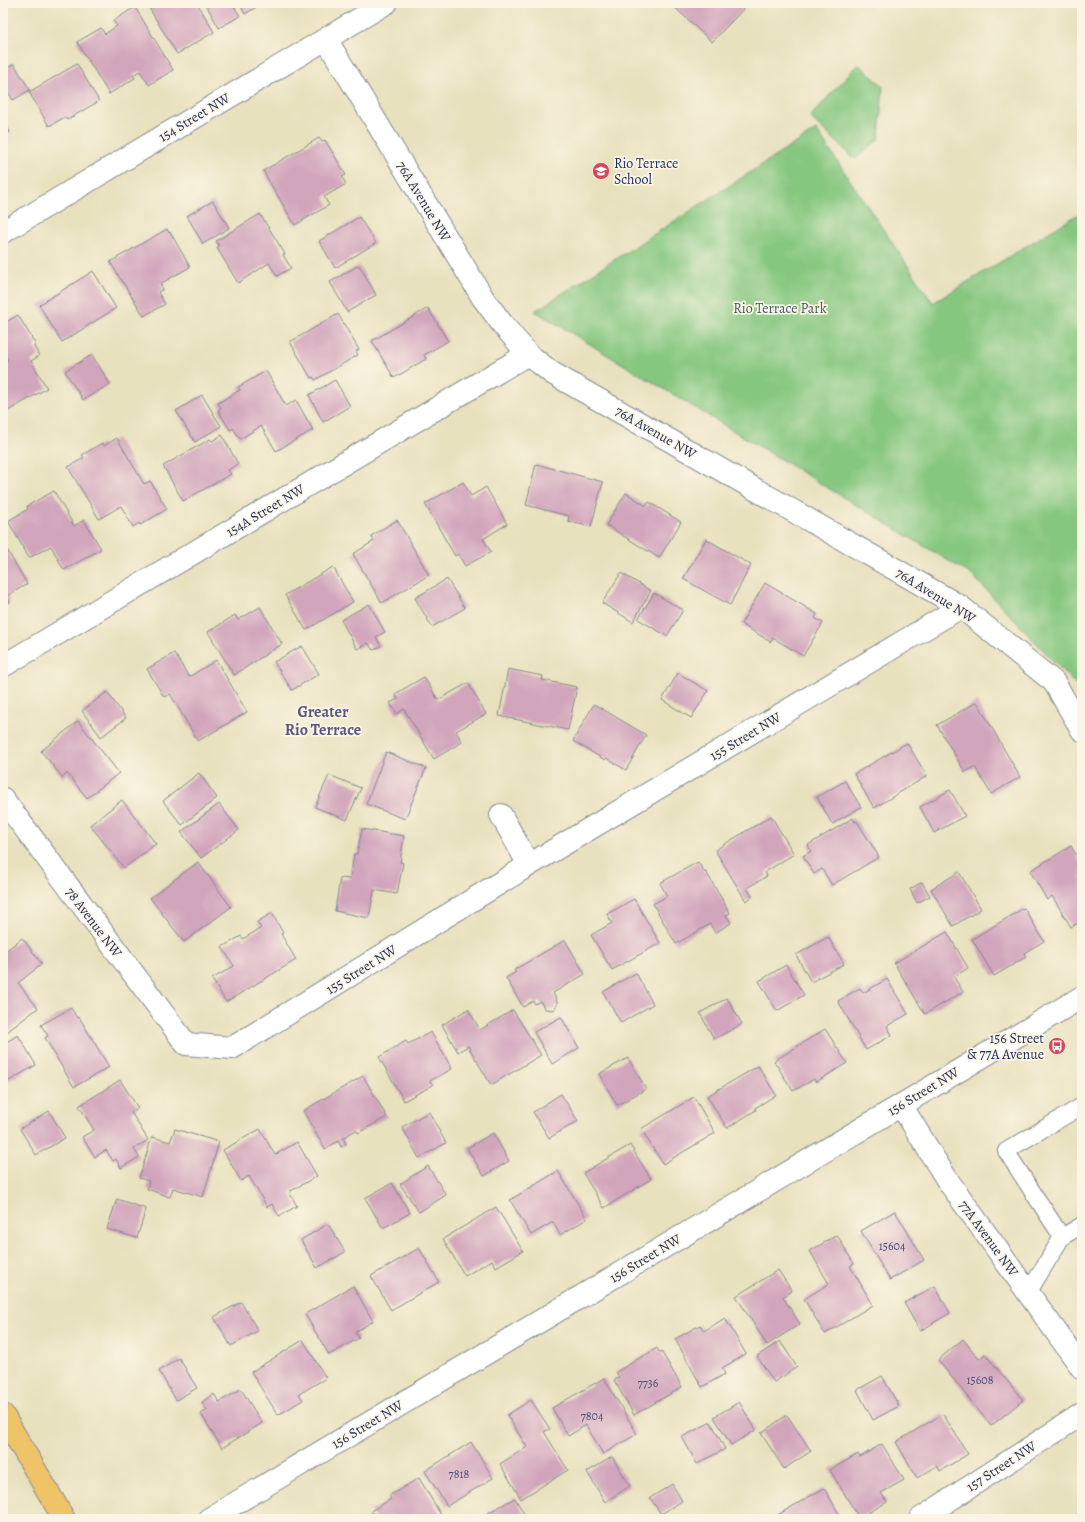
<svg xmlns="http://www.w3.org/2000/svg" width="1085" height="1522" font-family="Alegreya,serif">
	<rect width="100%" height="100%" fill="#fcf5e5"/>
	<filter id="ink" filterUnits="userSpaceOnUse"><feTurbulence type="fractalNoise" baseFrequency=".025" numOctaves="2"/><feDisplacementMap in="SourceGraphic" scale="8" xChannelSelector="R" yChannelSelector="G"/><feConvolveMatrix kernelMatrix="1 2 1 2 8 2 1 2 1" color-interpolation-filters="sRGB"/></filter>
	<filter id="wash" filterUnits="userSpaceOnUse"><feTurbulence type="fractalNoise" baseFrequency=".012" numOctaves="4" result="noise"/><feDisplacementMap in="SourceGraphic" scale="16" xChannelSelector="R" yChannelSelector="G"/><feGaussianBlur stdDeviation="0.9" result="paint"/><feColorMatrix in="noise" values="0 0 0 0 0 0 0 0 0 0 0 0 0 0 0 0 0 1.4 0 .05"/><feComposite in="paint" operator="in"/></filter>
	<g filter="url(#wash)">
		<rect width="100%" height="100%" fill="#e8e1be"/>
		<path fill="#86c780" stroke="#507b6f" d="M858,64L883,86L879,139L855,159L810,117Z
			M816,130L933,303L1082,212V694L1078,687L972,575L535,311Z"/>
		<g id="blocks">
			<path fill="#d1a5bc" d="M146,3H197L214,32L177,54Z
				M205,3H232L240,16L219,28Z
				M239,3H263L245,14Z
				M670,3H749L712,42Z
				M135,7L173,70L149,85L140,71L133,75L135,78L109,94L77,42L101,28L105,34L117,26L113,21Z
				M14,64L30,90L13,100L3,83V70Z
				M77,64L99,101L67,120L65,117L49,126L29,92Z
				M3,119L10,132L3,136Z
				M319,138L322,142L325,140L346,175L342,177L346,184L324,197L329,205L295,225L263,171Z
				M213,201L229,228L203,244L187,216Z
				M260,214L285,254L283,255L291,268L277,276L269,263L238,283L217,248L219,246L216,241Z
				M359,217L376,243L335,268L319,241Z
				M167,229L169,233L170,232L190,267L160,284L163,289L158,292L165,304L144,316L110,262Z
				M359,265L376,295L347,312L330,282Z
				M93,271L116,308L62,342L39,305Z
				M428,308L448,341L424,355L426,359L394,378L372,341Z
				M338,314L359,350L356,351L358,355L315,380L313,377L311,378L290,342Z
				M18,315L36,345L34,346L39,356L31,361L47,388L3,414V363L8,360L3,352V324Z
				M92,355L110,384L83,400L65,371Z
				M266,371L286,406L296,400L313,430L276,451L261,426L240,439L233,428L230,430L218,410L221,408L218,403L240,390L238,387Z
				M335,380L350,406L323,422L309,395Z
				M202,395L221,426L195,442L176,411Z
				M222,435L238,464L228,470L231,474L183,501L163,466L210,439L212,441Z
				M117,438L144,484L150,481L167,509L140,525L139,523L133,527L121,506L99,519L68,467L84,458L82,455L102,443L104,446Z
				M536,464L603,482L591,527L568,521L569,516L526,505Z
				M463,482L471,496L486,487L507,524L483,539L491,552L465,566L458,554L455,556L425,504Z
				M54,491L74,526L84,520L101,549L64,570L51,546L29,558L8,521L28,509L27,506Z
				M626,493L646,506L649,502L681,522L659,558L606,525Z
				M397,520L429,575L382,603L353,554L374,541L371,536Z
				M706,539L751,565L730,605L683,579Z
				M3,543L27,584L7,596L10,602L3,607Z
				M333,567L353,602L306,630L285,595Z
				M621,573L651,591L633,622L602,603Z
				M447,579L465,608L432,627L415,598Z
				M765,583L817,614L815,618L823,623L803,656L773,638L771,642L741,624Z
				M654,593L683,610L667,636L638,619Z
				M369,604L385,632L376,637L381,646L373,650L368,643L357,649L341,620Z
				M260,607L282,644L234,675L208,632L235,615L238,620Z
				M302,646L319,674L292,690L274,662Z
				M174,653L189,677L216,660L247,712L198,741L170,694L164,697L147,669Z
				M508,669L543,676L542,680L577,687L568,730L499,716Z
				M678,673L708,691L691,718L662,700Z
				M424,677L438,700L468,683L486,714L456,731L462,742L434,759L404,709L397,714L390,703L398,699L395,694Z
				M107,692L126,718L101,737L82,711Z
				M977,702L1020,777L991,794L975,767L965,772L937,725Z
				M594,704L646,735L626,770L606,758L605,760L573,741Z
				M78,721L119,773L87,798L67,773L63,778L41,751Z
				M907,743L927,776L874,808L854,774Z
				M386,752L426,768L405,819L366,804Z
				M199,773L217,798L182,825L163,801Z
				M329,775L361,788L347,820L315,807Z
				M845,781L861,807L832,824L817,797Z
				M950,790L965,816L934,833L920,807Z
				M122,800L156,844L124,868L90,825Z
				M219,804L239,830L201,858L181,832Z
				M771,816L794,854L765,872L767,876L747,888L752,897L746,901L715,850Z
				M853,818L855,822L857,821L879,857L832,885L822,869L814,874L803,856L811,851L808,845Z
				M362,829L404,836L400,862L403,863L397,894L374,890L369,918L335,911L340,878L350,879L354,854H357Z
				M1071,846L1082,865V921L1071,927L1052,896L1047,900L1030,871Z
				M198,862L231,907L184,942L150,898Z
				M698,862L705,873L706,872L730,913L726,915L731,923L715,933L710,924L676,944L653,904L667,896L660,883Z
				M959,872L981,909L953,926L931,889Z
				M922,882L930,896L917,903L910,889Z
				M634,899L660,943L612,970L591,935L612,923L607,914Z
				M1024,908L1044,941L1024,953L1026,957L994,976L972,939Z
				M272,913L283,933L281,934L296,960L226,1002L212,979L234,966L222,947L241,936L243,939L261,928L257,922Z
				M947,932L968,968L954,977L963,992L925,1014L894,963Z
				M828,937L844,964L811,982L796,955Z
				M22,938L42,964L18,983L38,1008L3,1035V953Z
				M565,940L585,974L553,993L557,1001V1005L553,1010L545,1009L540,1001L535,1004L533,1001L523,1007L506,978L516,972L514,970Z
				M786,965L804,995L777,1011L759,981Z
				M636,973L653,1004L621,1023L603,992Z
				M887,979L908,1014L887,1026L892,1035L866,1050L838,1001L860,988L863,993Z
				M727,998L742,1024L714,1039L700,1013Z
				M71,1008L77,1018L79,1017L109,1067L74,1087L45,1038L48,1036L41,1025Z
				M468,1009L480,1030L513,1010L541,1055L491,1085L468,1046L458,1052L442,1025Z
				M561,1017L579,1048L552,1064L534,1032Z
				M825,1029L847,1063L816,1082L814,1079L793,1091L774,1061Z
				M431,1032L452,1069L430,1081L433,1085L404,1101L379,1057L406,1041L408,1044Z
				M18,1035L36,1065L7,1082L3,1075V1044Z
				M628,1058L646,1089L617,1105L599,1074Z
				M758,1066L776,1095L755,1108L756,1110L727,1128L707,1096Z
				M363,1076L387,1117L358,1133L356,1130L343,1138L346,1144L341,1147L338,1141L325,1149L303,1111Z
				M120,1080L138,1108L131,1112L148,1140L134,1149L139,1157L121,1168L116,1159L113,1161L106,1150L95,1157L82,1137L94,1130L79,1106Z
				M561,1094L578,1121L549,1138L533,1112Z
				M694,1097L715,1133L663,1164L641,1129Z
				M49,1111L65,1138L36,1155L20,1129Z
				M429,1112L446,1143L419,1158L402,1127Z
				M175,1129L219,1142L203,1197L173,1188L170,1197L147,1189L149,1181L139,1178L152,1137L170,1142Z
				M260,1129L275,1155L297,1142L317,1176L289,1192L297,1206L279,1216L272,1204L267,1207L249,1176L241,1181L223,1150Z
				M493,1133L509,1161L484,1176L467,1148Z
				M630,1145L651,1179L604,1208L583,1173Z
				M428,1166L446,1195L419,1212L400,1184Z
				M558,1171L587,1219L560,1235L553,1222L531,1235L510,1200Z
				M392,1183L410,1213L383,1228L365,1198Z
				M117,1199L146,1209L137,1238L107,1229Z
				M496,1207L523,1251L496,1267L492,1260L465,1276L443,1239Z
				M895,1211L924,1260L890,1280L861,1231Z
				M328,1224L345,1252L317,1268L301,1240Z
				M837,1235L854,1264L850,1266L873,1305L825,1334L804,1299L829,1284L810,1251Z
				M419,1248L439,1282L391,1310L371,1276Z
				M778,1270L792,1291L783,1297L800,1324L767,1345L736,1296Z
				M353,1286L373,1321L355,1332L359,1338L329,1355L305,1314Z
				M935,1286L950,1313L920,1331L904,1303Z
				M241,1302L258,1331L231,1346L214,1317Z
				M725,1318L746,1354L722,1368L725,1374L702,1387L675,1339L700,1325L704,1331Z
				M963,1339L979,1359L985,1354L1023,1400L991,1426L938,1360Z
				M303,1340L326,1378L299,1394L303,1400L278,1415L251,1372Z
				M780,1341L797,1367L774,1382L757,1356Z
				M657,1348L659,1352L661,1351L682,1387L634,1415L614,1380L619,1377L616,1372Z
				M179,1358L197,1388L176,1400L159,1371Z
				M882,1376L899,1406L873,1420L857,1390Z
				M604,1378L637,1434L603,1454L586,1425L568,1436L552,1408Z
				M241,1389L262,1423L222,1448L201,1414L207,1410L202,1402L214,1394L219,1402Z
				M531,1400L550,1429L544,1432L568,1470L521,1499L500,1464L527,1447L507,1415Z
				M739,1402L756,1430L731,1445L714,1417Z
				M943,1414L968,1454L940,1471L937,1466L917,1478L896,1442Z
				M787,1415L811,1451L784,1469L761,1433Z
				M711,1422L725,1449L697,1464L682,1437Z
				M471,1442L493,1478L447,1506L425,1471Z
				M882,1444L904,1480L881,1493L887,1502L859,1518L830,1470L858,1454L860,1457Z
				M612,1457L630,1486L605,1502L587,1472Z
				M419,1478L441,1515L434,1519H375L371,1511L391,1499L389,1496Z
				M672,1484L682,1501L661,1514L650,1498Z
				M824,1488L842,1519H778L776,1516Z
				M515,1498L527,1519H492L488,1513Z"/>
		</g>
	</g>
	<g filter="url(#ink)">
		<use href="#blocks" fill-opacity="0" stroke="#82888e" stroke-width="1"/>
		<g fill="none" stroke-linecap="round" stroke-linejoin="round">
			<defs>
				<path id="service" d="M1062,1237L1082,1225
					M1028,1293L1062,1237L1006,1151L1082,1106"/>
				<path id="minor" d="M326,39L483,298L503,325L528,354L552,373L961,607L1054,682L1082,730
					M3,232L386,3
					M3,666L528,354
					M3,799L186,1044L232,1048L529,865L961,607
					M501,815L529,865
					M901,1105L946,1178L1082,1368
					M920,1519L1082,1414"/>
				<path id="tertiary" d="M209,1519L1082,997"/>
				<path id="motorway" d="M3,1415L64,1519"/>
			</defs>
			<use href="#service" stroke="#82888e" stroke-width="18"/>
			<use href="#minor" stroke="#82888e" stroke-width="24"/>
			<use href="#tertiary" stroke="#82888e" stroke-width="24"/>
			<use href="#motorway" stroke="#82888e" stroke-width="24"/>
			<use href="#service" stroke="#fff" stroke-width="16"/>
			<use href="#minor" stroke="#fff" stroke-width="22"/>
			<use href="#tertiary" stroke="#fff" stroke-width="22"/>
			<use href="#motorway" stroke="#efc469" stroke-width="22"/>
		</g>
	</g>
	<defs>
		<symbol id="school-disc" viewBox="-11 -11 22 22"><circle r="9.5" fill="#d1495b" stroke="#fcf5e5"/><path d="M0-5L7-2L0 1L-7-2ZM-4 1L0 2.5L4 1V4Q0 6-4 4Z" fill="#fff"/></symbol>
		<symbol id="bus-disc" viewBox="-11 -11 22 22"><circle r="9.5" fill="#d1495b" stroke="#fcf5e5"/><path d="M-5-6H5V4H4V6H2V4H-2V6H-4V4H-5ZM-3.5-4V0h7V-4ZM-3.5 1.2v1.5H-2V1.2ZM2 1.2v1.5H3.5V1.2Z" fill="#fff"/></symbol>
	</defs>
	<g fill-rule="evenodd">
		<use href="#school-disc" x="591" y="161" width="20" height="20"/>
		<use href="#bus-disc" x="1047" y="1036" width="20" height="20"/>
	</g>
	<g text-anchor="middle" stroke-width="3.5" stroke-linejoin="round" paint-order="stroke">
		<g font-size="12" fill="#484c76">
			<text x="892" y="1250">15604</text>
			<text x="980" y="1384">15608</text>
			<text x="648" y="1387">7736</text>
			<text x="592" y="1420">7804</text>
			<text x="459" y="1478">7818</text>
		</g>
		<g font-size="14" fill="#1b2f5e" stroke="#fcf5e5">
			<text transform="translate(194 117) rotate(-31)" y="5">154 Street NW</text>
			<text transform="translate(424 201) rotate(59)" y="5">76A Avenue NW</text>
			<text transform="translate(656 432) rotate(30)" y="5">76A Avenue NW</text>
			<text transform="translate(265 510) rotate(-31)" y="5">154A Street NW</text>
			<text transform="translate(936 595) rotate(32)" y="5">76A Avenue NW</text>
			<text transform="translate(745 736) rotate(-31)" y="5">155 Street NW</text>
			<text transform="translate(94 922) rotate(53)" y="5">78 Avenue NW</text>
			<text transform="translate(361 969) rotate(-32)" y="5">155 Street NW</text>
			<text transform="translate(923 1091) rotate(-31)" y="5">156 Street NW</text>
			<text transform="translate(989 1238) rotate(54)" y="5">77A Avenue NW</text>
			<text transform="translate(645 1258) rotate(-31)" y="5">156 Street NW</text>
			<text transform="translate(367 1424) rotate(-31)" y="5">156 Street NW</text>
			<text transform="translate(1001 1466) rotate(-33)" y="5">157 Street NW</text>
		</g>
		<g font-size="14" fill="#1b2f5e" stroke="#fcf5e5" text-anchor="start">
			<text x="614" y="168">Rio Terrace<tspan x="614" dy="16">School</tspan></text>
			<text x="1044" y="1043" text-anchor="end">156 Street<tspan x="1044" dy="16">&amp; 77A Avenue</tspan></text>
		</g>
		<g font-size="14" fill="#3b5d68" stroke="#fcf5e5">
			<text x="780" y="313">Rio Terrace Park</text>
		</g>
		<g font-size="16" font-weight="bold" fill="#5b587f" stroke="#fcf5e5">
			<text x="323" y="717">Greater<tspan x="323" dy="18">Rio Terrace</tspan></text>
		</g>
	</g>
	<rect width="1085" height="1522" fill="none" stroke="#fcf5e5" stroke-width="16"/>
</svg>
